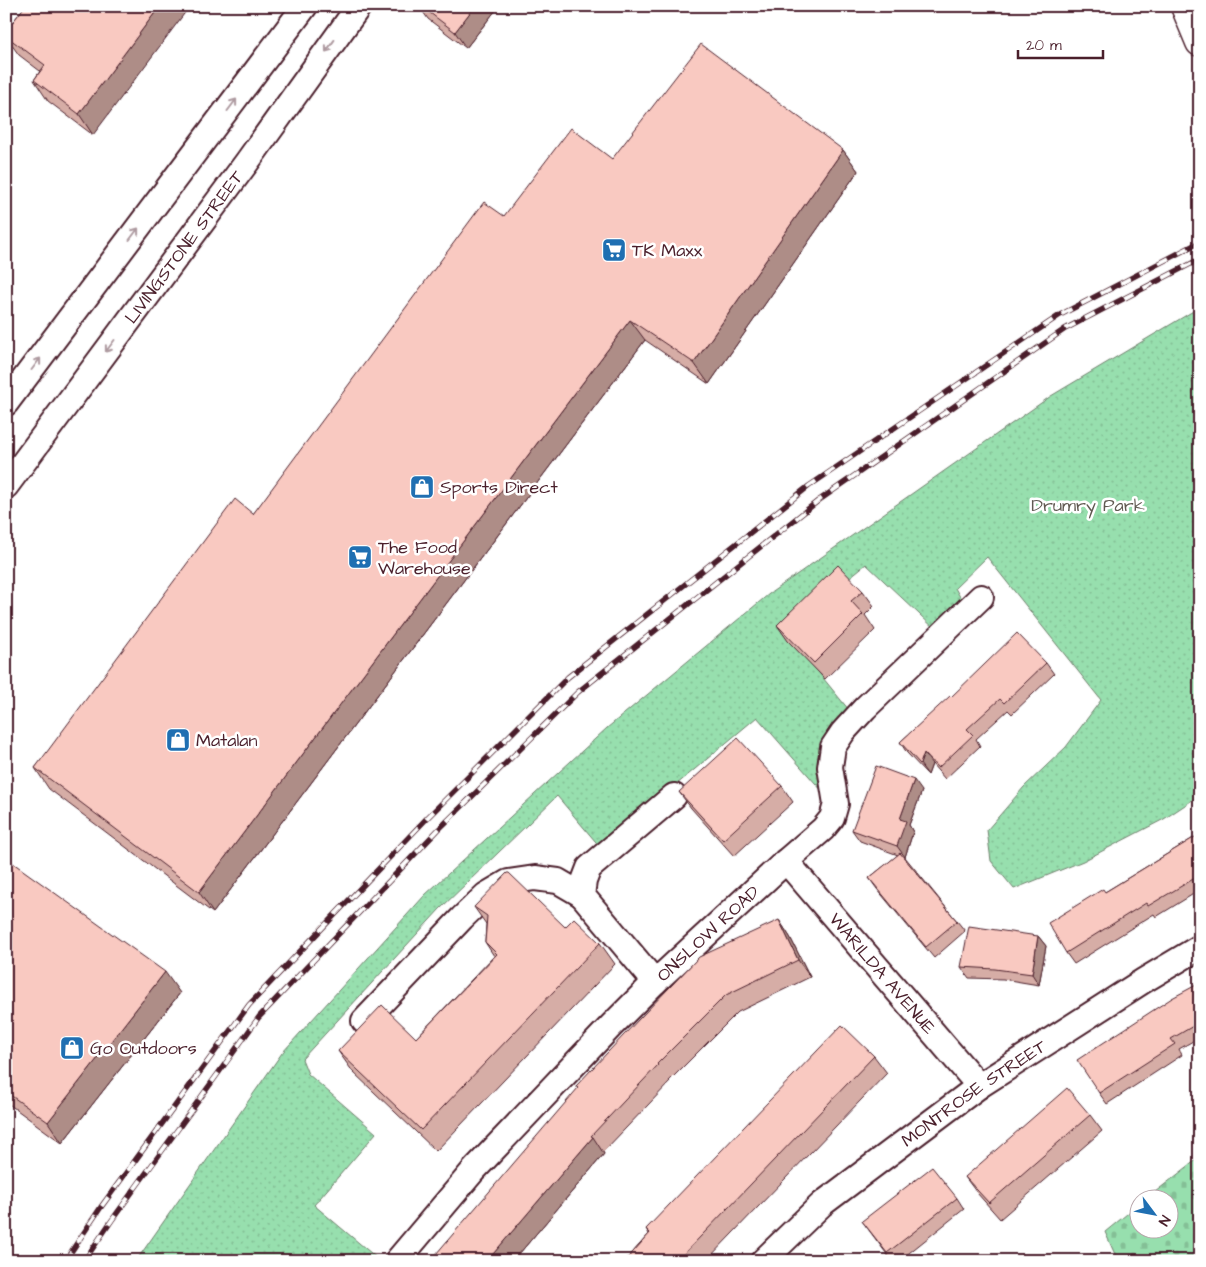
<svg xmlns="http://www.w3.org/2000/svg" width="1206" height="1267" font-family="'Architects Daughter',sans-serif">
	<defs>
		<pattern id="grass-dots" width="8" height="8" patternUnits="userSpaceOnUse" patternTransform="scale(1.25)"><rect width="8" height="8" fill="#97dfae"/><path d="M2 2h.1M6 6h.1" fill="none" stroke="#84bf96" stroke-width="1.8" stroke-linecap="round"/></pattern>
		<pattern id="cemetery-stones" width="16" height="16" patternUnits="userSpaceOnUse" patternTransform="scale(1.25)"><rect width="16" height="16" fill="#97dfae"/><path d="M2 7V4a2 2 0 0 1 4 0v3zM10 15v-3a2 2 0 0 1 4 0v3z" fill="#84bf96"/></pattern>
	</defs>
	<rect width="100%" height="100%" fill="#fff"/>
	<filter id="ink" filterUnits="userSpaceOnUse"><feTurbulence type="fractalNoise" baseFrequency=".02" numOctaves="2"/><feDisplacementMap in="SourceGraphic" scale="10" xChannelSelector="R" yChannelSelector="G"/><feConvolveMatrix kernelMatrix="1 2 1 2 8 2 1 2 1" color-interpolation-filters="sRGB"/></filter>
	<g filter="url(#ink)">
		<path fill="url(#grass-dots)" stroke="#707f6c" d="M1200,307V795L1164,819L1083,861L1014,889L991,861L987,830L1024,787L1066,747L1101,700L987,557L955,588L964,604L937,631L866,564L791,625L793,641L849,710L823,792L757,717L601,848L557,796L440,909L302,1059L308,1074L376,1133L314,1205L378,1259L377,1261H136L282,1053L425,895L607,728L769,594L1051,396Z"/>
		<path fill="url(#cemetery-stones)" stroke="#707f6c" d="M1200,1157V1261H1118L1105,1232L1138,1205V1230H1168V1200L1146,1199Z"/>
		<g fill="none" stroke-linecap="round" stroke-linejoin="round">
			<defs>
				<g id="street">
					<path d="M6,403L305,6"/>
					<path id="s1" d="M6,486L247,162L359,6"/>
					<path id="s2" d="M786,861L979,1086"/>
					<path d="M655,982L582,895L584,881L589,868L674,796"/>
					<path d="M364,1021L462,918L486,895L508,882L535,878L558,881L582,895"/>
					<path id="s3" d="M397,1261L473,1171L611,1026L655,982L786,861L823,829L832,818L836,804L830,767L833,747L843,732L865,708L981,597"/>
					<path id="s4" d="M763,1261L822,1204L979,1086L1143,981L1200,947"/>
				</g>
				<path id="secondary" d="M1185,6L1200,42"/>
			</defs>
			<use href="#street" stroke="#4a1f2b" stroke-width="28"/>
			<use href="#secondary" stroke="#4a1f2b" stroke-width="31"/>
			<use href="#street" stroke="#fff" stroke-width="24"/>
			<use href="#secondary" stroke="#fff" stroke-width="28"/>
			<defs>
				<path id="rail" d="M65,1261L101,1207L249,1005L428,817L568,677L809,486L1060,315L1200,242
					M84,1261L112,1220L259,1017L438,830L578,692L818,501L1065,329L1200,259"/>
			</defs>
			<use href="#rail" stroke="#4a1f2b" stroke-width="5.5"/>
			<use href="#rail" stroke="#fff" stroke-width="4" stroke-dasharray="11" stroke-linecap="butt"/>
		</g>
		<path fill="#d6ada6" stroke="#4a1f2b" d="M25,6L93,135L48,101L34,80L40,71L19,55L6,37V31Z
			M419,6H499L466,48L428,19Z
			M843,150L858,171L709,384L645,340L213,913L49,789L35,768L253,514L504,216L612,159Z
			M863,591L874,606L865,615L875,630L825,679L788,641L777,625Z
			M1046,663L1054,674L1012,714L1008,710L976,739L980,746L945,779L932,764L928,775L907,753L900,742L951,697Z
			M782,786L793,802L734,856L691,808L679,792Z
			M922,791L909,825L913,832L905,857L957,921L965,931L934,958L877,889L869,878L898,855L860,841L852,830Z
			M1200,834V890L1156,917L1154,914L1074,964L1066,953L1105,892Z
			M6,858L180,993L62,1143L6,1102Z
			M474,907L565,927L600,943L615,964L436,1151L353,1072L338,1051L416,1038L494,956L485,942L486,924Z
			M779,920L790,937L810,977L738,1012L669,1081L670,1082L603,1152L604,1154L513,1261L578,1089L576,1086Z
			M1038,936L1046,946L1039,985L1003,979L969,978L961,967Z
			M1200,983V1037L1179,1049L1182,1055L1107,1104L1099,1093Z
			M874,1056L887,1073L706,1261H625L649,1234L646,1229Z
			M1090,1115L1102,1131L1000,1219L977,1193L965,1177Z
			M957,1198L964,1209L899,1261H892L862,1221Z"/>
		<path fill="#ae8d87" stroke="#4a1f2b" d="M160,6H190L93,135L79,114Z
			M475,6H499L466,48L455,32Z
			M843,150L858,171L709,384L694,363Z
			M630,320L645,340L213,913L199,892Z
			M924,753L932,764L928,775L920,764Z
			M914,780L922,791L909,825L913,832L905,857L897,846L900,819Z
			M779,920L790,937L810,977L798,960Z
			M1038,936L1046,946L1039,985L1032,974Z
			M165,972L180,993L62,1143L48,1122Z
			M593,1137L604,1154L513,1261H487Z"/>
		<path fill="#f9c9c1" stroke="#4a1f2b" d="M25,6H160L79,114L34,80L45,65L6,36V31Z
			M421,6H475L455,32Z
			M701,44L843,150L694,363L630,320L199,892L35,768L235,499L253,514L484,202L504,216L571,128L612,159Z
			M838,565L863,591L851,601L863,614L814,663L777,625Z
			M1017,633L1046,663L1004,703L1000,699L967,729L973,735L938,768L924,753L920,764L900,742L950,696L951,697Z
			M738,738L782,786L723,840L679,792Z
			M876,766L914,780L900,819L906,821L897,846L852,830Z
			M1200,834V875L1148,906L1146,903L1066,953L1048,923L1103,889L1105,892Z
			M900,853L957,921L926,947L869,878Z
			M6,858L165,972L48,1122L6,1092Z
			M507,873H509L565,927L574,918L600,943L421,1130L338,1051L382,1005L416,1038L497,954L485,942L487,916L474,907Z
			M779,920L798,960L726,995L657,1064L658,1065L591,1136L593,1137L487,1261H430L578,1088L576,1086L640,1018L699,957Z
			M969,926L1038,936L1032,974L995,969L961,967Z
			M1200,983V1022L1171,1039L1175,1044L1099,1093L1077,1060L1172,998Z
			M842,1025L874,1056L678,1260L677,1259L675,1261H625L650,1233L646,1229Z
			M1067,1088L1090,1115L989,1203L965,1177Z
			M932,1167L957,1198L887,1253L862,1221Z"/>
		<defs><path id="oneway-shaft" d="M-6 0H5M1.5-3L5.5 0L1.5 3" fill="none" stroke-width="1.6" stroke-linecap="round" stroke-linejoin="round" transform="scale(1.25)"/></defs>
		<g stroke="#ae9aa0">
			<use href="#oneway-shaft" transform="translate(330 46) rotate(126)"/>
			<use href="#oneway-shaft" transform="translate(232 105) rotate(-53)"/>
			<use href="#oneway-shaft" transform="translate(134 234) rotate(-53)"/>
			<use href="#oneway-shaft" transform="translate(110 346) rotate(127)"/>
			<use href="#oneway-shaft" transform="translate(36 364) rotate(-53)"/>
		</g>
	</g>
	<defs>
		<symbol id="supermarket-square" viewBox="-11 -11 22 22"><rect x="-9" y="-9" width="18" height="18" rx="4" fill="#1f6fb2" stroke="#fff"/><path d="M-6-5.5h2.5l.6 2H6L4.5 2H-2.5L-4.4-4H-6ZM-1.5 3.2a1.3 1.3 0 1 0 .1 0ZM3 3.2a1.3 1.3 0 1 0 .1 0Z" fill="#fff"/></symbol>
		<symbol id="shop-square" viewBox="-11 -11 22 22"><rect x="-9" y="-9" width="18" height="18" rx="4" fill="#1f6fb2" stroke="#fff"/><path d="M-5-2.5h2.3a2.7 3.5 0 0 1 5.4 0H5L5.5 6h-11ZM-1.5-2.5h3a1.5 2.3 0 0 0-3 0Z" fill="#fff"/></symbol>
	</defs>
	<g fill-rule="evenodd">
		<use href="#supermarket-square" x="600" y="236" width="28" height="28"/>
		<use href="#shop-square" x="408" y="473" width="28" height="28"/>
		<use href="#supermarket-square" x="346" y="543" width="28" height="28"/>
		<use href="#shop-square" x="164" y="726" width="28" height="28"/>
		<use href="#shop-square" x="58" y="1034" width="28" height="28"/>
	</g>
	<g text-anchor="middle" stroke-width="5" stroke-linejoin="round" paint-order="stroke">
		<g font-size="18" fill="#4a1f2b" stroke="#fff">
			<text dy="6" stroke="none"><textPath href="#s1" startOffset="298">LIVINGSTONE STREET</textPath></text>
			<text dy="6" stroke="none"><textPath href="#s3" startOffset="452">ONSLOW ROAD</textPath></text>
			<text dy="6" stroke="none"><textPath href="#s2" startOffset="148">WARILDA AVENUE</textPath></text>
			<text dy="6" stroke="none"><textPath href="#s4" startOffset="270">MONTROSE STREET</textPath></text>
		</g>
		<g font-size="18" fill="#4a1f2b" stroke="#fff" text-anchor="start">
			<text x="632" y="256">TK Maxx</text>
			<text x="440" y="493">Sports Direct</text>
			<text x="378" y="553">The Food<tspan x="378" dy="21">Warehouse</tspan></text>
			<text x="196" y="746">Matalan</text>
			<text x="90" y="1054">Go Outdoors</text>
		</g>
		<g font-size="18" fill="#615952" stroke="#fff">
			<text x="1088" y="511">Drumry Park</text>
		</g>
	</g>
	<rect width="1206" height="1267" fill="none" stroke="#fff" stroke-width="25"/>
	<rect x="12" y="12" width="1181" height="1242" fill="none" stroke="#4a1f2b" stroke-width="2" filter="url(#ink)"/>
	<g transform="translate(1154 1214) rotate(122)"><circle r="24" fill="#ffffff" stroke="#b7a5aa"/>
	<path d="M0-4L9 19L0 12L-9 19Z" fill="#1f6fb2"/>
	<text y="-8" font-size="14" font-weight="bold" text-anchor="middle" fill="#4a1f2b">N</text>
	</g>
	<path d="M1018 50v8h85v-8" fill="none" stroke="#4a1f2b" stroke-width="2.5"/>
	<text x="1026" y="50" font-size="15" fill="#4a1f2b" stroke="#ffffff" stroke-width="4" paint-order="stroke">20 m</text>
</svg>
